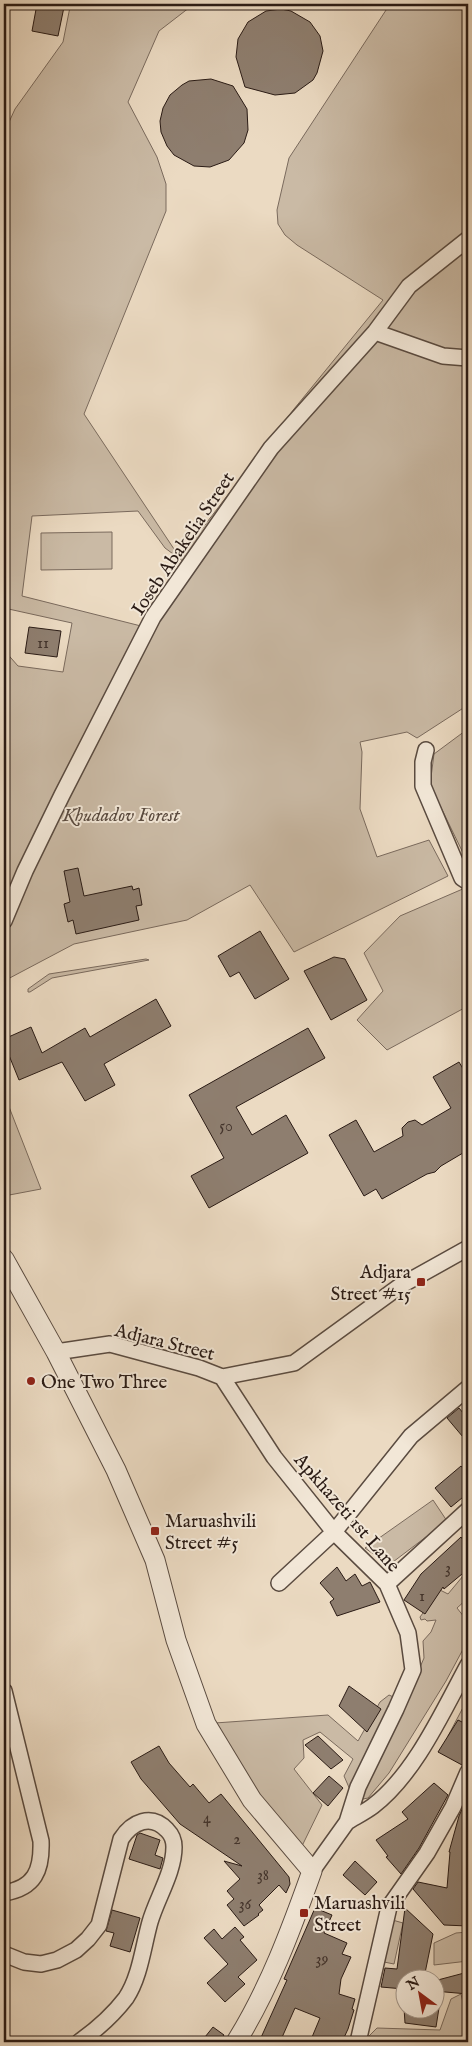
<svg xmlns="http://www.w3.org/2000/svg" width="472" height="2046" font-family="'IM FELL English',serif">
	<rect width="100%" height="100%" fill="#ebdac2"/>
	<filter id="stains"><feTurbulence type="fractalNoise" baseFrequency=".004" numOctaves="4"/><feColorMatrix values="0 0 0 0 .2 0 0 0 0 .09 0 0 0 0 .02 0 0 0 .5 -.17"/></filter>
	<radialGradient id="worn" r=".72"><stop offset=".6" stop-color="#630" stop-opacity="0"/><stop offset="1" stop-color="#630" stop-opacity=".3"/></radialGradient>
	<path fill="#cabaa5" stroke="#7a6a5d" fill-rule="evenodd" d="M67,4H194L159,31L128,102L157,157L166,184V211L84,414L176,552H184L294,409L383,300L297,245L285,235L278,224L277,210L289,158L390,4H468V705L417,738L407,732L360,742L362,752L360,809L377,857L429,840L448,876L294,952L250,885L187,920L74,944L4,981V650L18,666L63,672L72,623L4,608V133L15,109L63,42L70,7ZM138,511L165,548L184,562L141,626L22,596L32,516Z
		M112,532V569L41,570V533Z
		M465,731L468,732V843L465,857L430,785L434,754Z
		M465,888L468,889V1006L387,1050L357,1020L383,991L364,953L400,916Z
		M146,959L149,960L52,978L30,992H28V989L49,974Z
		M4,1094L41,1189L4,1196Z
		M433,1500L447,1521L389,1565L365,1548Z
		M468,1570V1598L457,1608L468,1622V1640L446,1681L389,1773L368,1798L363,1799L360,1793L396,1723L424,1658L423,1641L431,1632L436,1620L427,1621L425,1619L421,1620L420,1617L440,1590L448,1594Z
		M389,1695L398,1699L351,1792L344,1776L353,1759L320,1732L303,1740L304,1758L294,1769L322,1805L302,1846L275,1821L215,1723L328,1715L358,1741L380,1702Z
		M468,1698V1748L448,1736Z
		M389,1919L403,1923L394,1964L379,1961Z
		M468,1932V1961L434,1965V1943L456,1933Z
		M461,1994L468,2025V2042L364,2041L377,2028L440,2030L451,1999Z"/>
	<path fill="#8e7e6f" stroke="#2a1b15" d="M37,4L64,7L58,36L32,31Z
		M281,9L291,11L310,22L320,36L323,51L317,73L313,80L295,93L275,95L245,87L236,57L238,39L248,22L266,11Z
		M211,79L233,86L247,109L248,130L244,143L229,160L210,167L194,166L174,155L167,146L161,132L160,121L163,108L170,95L182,85L189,81Z
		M29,627L61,631L57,657L25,653Z
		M78,868L84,896L132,886L133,890L139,888L142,905L136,906L139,920L76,934L73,920L68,922L64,904L70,902L64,871Z
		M260,931L289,979L255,999L239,972L230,977L218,956Z
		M334,957L345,959L367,1000L331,1020L304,971Z
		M156,999L171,1026L104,1064L115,1085L85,1101L62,1062L19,1080L4,1043V1039L31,1027L42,1053L85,1028L90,1037Z
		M308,1028L325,1058L236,1107L252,1135L286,1115L308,1153L209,1208L191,1176L224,1158L189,1095Z
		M459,1062L468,1077V1150L441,1166L435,1172L427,1174L382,1199L376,1189L364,1196L329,1135L356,1120L374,1152L403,1136L402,1128L408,1122L415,1120L422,1125L451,1108L433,1077Z
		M459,1408L468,1419V1443L447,1418Z
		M461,1466L468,1474V1493L451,1507L435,1488Z
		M461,1537L468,1547V1569L444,1589L443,1587L425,1614L404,1600L421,1574Z
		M337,1567L346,1581L355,1574L362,1586L370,1582L380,1602L337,1616L330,1602L334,1599L320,1583Z
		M349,1686L381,1709L367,1732L339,1706Z
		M458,1720L468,1725V1763L462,1765L438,1752Z
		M318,1736L343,1760L331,1769L305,1745Z
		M159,1746L169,1763L190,1787L193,1784L209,1803L221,1794L289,1877L290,1884L286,1893L279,1885L259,1905L263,1910L258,1914L259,1915L244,1926L227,1905L234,1899L227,1891L240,1879L224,1861L242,1866L180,1824L141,1779L131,1762Z
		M329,1776L343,1788L328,1806L313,1793Z
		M434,1783L448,1795L419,1848L401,1874L386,1857L388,1856L376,1840L408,1819L402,1812Z
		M468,1796V1926L444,1925L413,1889L418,1882L447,1888L450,1852H449L459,1816Z
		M140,1833L160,1840L155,1855L163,1858L160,1869L129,1859L137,1835Z
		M355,1861L377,1882L365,1895L343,1875Z
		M315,1908L332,1915L324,1933L347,1943L342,1954L351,1957L341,1979L339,1994L355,1999L352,2009L354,2010L348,2029L342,2042H310L320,2018L295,2008L280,2042H259L287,1980L284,1979Z
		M405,1908L433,1934L424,1978H404V1989L381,1987L385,1968L397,1969Z
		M112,1910L140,1918L130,1952L110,1946L114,1933L106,1931Z
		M235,1927L244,1937L240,1940L257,1960L238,1977L245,1984L225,2002L207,1983L228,1964L204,1938L214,1929L222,1939Z
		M468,1972V1994L434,1991V1981Z
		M404,2008H439L436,2027L405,2023Z
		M213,2027L224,2035L219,2042H212L205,2037Z"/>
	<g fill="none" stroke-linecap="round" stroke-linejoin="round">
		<defs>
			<path id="minor" d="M375,332L443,356L468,358
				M426,750L423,762V786L462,878L468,882
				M4,921L25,871L62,795L153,617L271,448L375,332L409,286L468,239
				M56,1352L110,1344L199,1368L222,1377L294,1363L400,1286L468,1248
				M222,1377L274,1457L334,1532L387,1584L408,1633L413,1670L396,1709L358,1787L347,1822L312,1871
				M279,1583L334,1532L411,1436L468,1388
				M387,1584L468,1510
				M4,1691L41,1841C42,1870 35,1888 4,1893
				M347,1822C355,1817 365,1812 373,1806C415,1774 443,1711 468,1665
				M4,1954L24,1962L41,1964L57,1960L76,1950L88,1939L99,1925L121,1839C132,1822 151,1813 167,1830C172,1835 174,1840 174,1847C174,1872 157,1898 150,1922C143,1947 140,1977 126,1998C113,2015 96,2030 79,2042
				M358,2042L389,1907L427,1853L453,1807L468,1772"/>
			<path id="tertiary" d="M4,1259L56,1352L116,1470L155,1560L176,1640L206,1724L252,1800L312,1871C291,1930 269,1989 236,2042"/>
		</defs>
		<use href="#minor" stroke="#5a4b40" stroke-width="18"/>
		<use href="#tertiary" stroke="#5a4b40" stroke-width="21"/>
		<use href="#minor" stroke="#f2e7d7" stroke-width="15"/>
		<use href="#tertiary" stroke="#f2e7d7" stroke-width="19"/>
	</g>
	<g fill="#8f2418" stroke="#f2e7d7" stroke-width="2">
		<rect x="416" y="1277" width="10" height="10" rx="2.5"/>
		<circle cx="31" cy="1381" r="5"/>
		<rect x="150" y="1526" width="10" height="10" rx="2.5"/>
		<rect x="299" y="1908" width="10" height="10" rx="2.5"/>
	</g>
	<g text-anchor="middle" stroke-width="4" stroke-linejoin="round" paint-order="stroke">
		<g font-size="16" fill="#43342c">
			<text x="43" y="648">11</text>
			<text x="226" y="1131">50</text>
			<text x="448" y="1573">3</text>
			<text x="422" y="1601">1</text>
			<text x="207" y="1823">4</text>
			<text x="237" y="1844">2</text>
			<text x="263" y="1880">38</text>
			<text x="245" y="1909">36</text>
			<text x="322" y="1964">39</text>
		</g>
		<g font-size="19" fill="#2a1b15" stroke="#f2e7d7">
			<text transform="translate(182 543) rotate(-56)" y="7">Ioseb Abakelia Street</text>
			<text transform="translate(165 1341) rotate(14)" y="7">Adjara Street</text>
			<text transform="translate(348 1512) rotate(49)" y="7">Apkhazeti 1st Lane</text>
		</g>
		<g font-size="19" font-style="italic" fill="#5a4b40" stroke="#f2e7d7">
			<text x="121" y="821">Khudadov Forest</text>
		</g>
		<g font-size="19" fill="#2a1b15" stroke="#f2e7d7" text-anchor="start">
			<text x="411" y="1278" text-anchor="end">Adjara<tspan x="411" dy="22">Street #15</tspan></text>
			<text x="41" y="1388">One Two Three</text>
			<text x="165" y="1527">Maruashvili<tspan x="165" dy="22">Street #5</tspan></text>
			<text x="314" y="1909">Maruashvili<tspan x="314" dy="22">Street</tspan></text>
		</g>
	</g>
	<rect width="472" height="2046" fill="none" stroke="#ebdac2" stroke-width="20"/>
	<rect x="5" y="5" width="462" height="2036" fill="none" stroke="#2a1b15" stroke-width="2.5"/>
	<rect x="10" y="10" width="452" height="2026" fill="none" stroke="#2a1b15"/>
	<g transform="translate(420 1994) rotate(328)"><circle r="24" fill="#f2e7d7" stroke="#a29589"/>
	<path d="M0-4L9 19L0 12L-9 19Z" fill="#8f2418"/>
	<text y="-8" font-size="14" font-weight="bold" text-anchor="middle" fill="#2a1b15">N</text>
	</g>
	<rect width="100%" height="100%" filter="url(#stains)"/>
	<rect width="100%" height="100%" fill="url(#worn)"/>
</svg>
